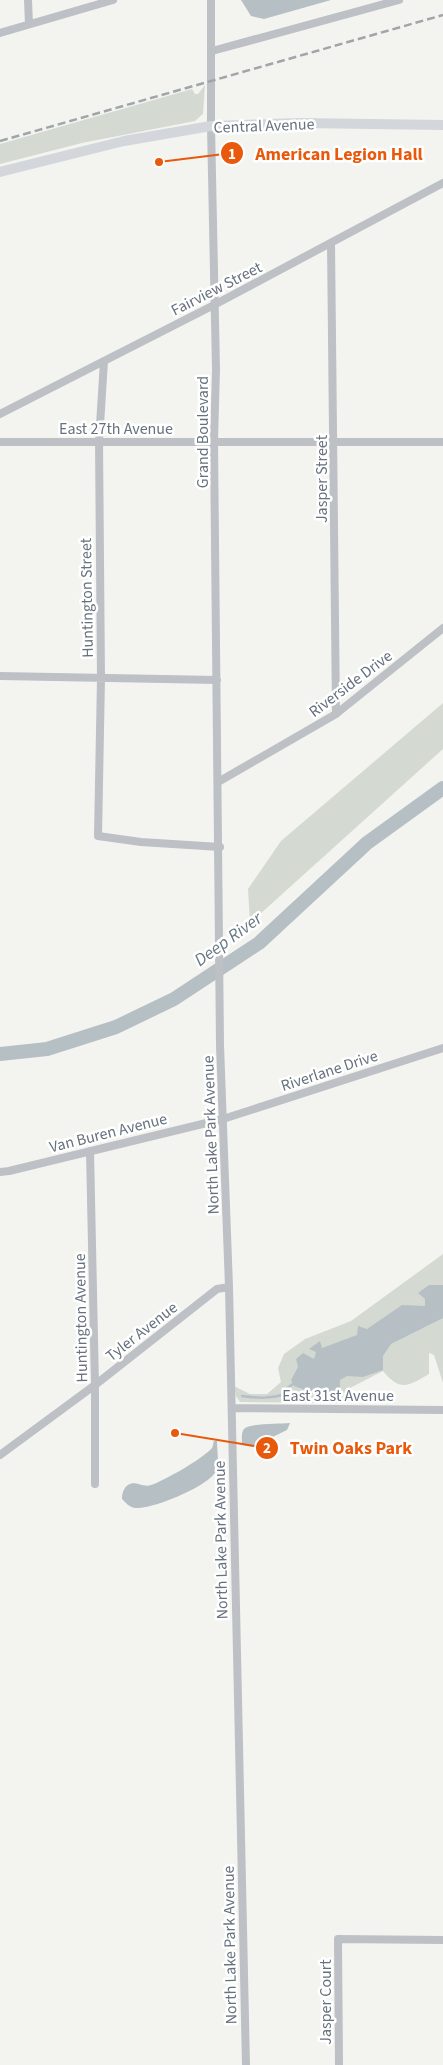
<svg xmlns="http://www.w3.org/2000/svg" width="443" height="2065" font-family="'Source Sans 3',sans-serif">
	<rect width="100%" height="100%" fill="#f3f4f0"/>
	<path fill="#d4dad2" d="M205,85L203,114L195,121L82,143L0,164V144L192,89L195,94H198Z
		M443,703V749L250,923L248,889L281,841Z
		M443,1254V1383L434,1355L429,1353V1374C409,1386 400,1392 383,1371L352,1387L339,1403L240,1402L236,1396L234,1386L250,1394H267L281,1382L278,1368L284,1354L305,1339L351,1321Z"/>
	<path fill="#b6bfc4" d="M241,0H331L264,19L251,16Z
		M429,1285H443V1318L391,1344L383,1356V1370L363,1377L347,1376L340,1380V1392L331,1398C317,1398 308,1390 294,1386L291,1380L298,1367L296,1359L303,1353L314,1359L316,1352L309,1349L320,1341L322,1348L357,1335L358,1326L367,1329L402,1305L425,1306V1299L418,1293Z
		M290,1423L287,1430L252,1447L242,1445C242,1440 241,1432 244,1429C250,1423 280,1424 290,1423Z
		M214,1441H217C217,1449 219,1461 217,1469C213,1485 151,1510 135,1508C129,1507 126,1503 122,1499C122,1495 123,1488 128,1485C135,1480 143,1488 151,1485C162,1482 204,1458 212,1448C213,1447 213,1443 214,1441Z"/>
	<g fill="none" stroke-linecap="round" stroke-linejoin="round">
		<path stroke="#b6bfc4" stroke-width="2.5" d="M242,1396C257,1398 270,1399 286,1394V1389L293,1384"/>
		<path stroke="#b6bfc4" stroke-width="14" d="M0,1054L47,1049L116,1027L174,999L259,943L367,843L443,788"/>
		<path stroke="#bdc0c4" stroke-width="8" d="M28,0L29,24
			M211,0V126L216,369L214,441L220,1045L229,1287L246,2065
			M0,33L113,0
			M212,51L399,0
			M331,243L336,714
			M104,361L99,441L101,678L98,836L141,842L220,847
			M0,414L214,305L443,183
			M0,442H443
			M0,676L217,680
			M218,782L336,714L443,628
			M90,1151L95,1385V1484
			M0,1172L9,1171L223,1119L443,1048
			M232,1408L443,1410
			M0,1455L95,1385L217,1289L229,1287
			M339,2065L338,1939L443,1940"/>
		<path stroke="#d3d7db" stroke-width="10" d="M0,172L124,141L211,126L300,123L443,125"/>
		<path stroke="#a1a5aa" stroke-width="2.5" stroke-dasharray="8 4" stroke-linecap="butt" d="M0,141L443,15"/>
	</g>
	<g text-anchor="middle" stroke-width="5" stroke-linejoin="round" paint-order="stroke">
		<g font-size="16" fill="#66727e" stroke="#fff">
			<text transform="translate(264 125) rotate(-2)" y="6">Central Avenue</text>
			<text transform="translate(216 288) rotate(-27)" y="6">Fairview Street</text>
			<text x="116" y="434">East 27th Avenue</text>
			<text transform="translate(202 432) rotate(-90)" y="6">Grand Boulevard</text>
			<text transform="translate(321 479) rotate(-90)" y="6">Jasper Street</text>
			<text transform="translate(86 598) rotate(-91)" y="6">Huntington Street</text>
			<text transform="translate(350 683) rotate(-37)" y="6">Riverside Drive</text>
			<text transform="translate(329 1070) rotate(-18)" y="6">Riverlane Drive</text>
			<text transform="translate(108 1132) rotate(-14)" y="6">Van Buren Avenue</text>
			<text transform="translate(210 1135) rotate(-92)" y="6">North Lake Park Avenue</text>
			<text transform="translate(80 1318) rotate(-91)" y="6">Huntington Avenue</text>
			<text transform="translate(141 1331) rotate(-38)" y="6">Tyler Avenue</text>
			<text x="338" y="1401">East 31st Avenue</text>
			<text transform="translate(220 1540) rotate(-91)" y="6">North Lake Park Avenue</text>
			<text transform="translate(229 1945) rotate(-91)" y="6">North Lake Park Avenue</text>
			<text transform="translate(325 2002) rotate(-90)" y="6">Jasper Court</text>
		</g>
		<g font-size="18" font-style="italic" fill="#677982" stroke="#fff">
			<text transform="translate(228 939) rotate(-36)" y="6">Deep River</text>
		</g>
	</g>
	<path fill="none" stroke="#e8590c" stroke-width="2" d="M159 162L232 153M175 1433L267 1448"/>
	<g fill="#e8590c" stroke="#fff" stroke-width="2">
		<circle cx="159" cy="162" r="5"/>
		<circle cx="175" cy="1433" r="5"/>
		<circle cx="232" cy="153" r="12"/>
		<circle cx="267" cy="1448" r="12"/>
	</g>
	<g font-size="15" text-anchor="middle" font-weight="bold" fill="#fff">
		<text x="232" y="159">1</text>
		<text x="267" y="1453">2</text>
	</g>
	<g font-size="18" text-anchor="middle" font-weight="bold" fill="#e8590c" stroke="#fff" stroke-width="5" stroke-linejoin="round" paint-order="stroke">
		<text x="339" y="160">American Legion Hall</text>
		<text x="351" y="1454">Twin Oaks Park</text>
	</g>
</svg>
